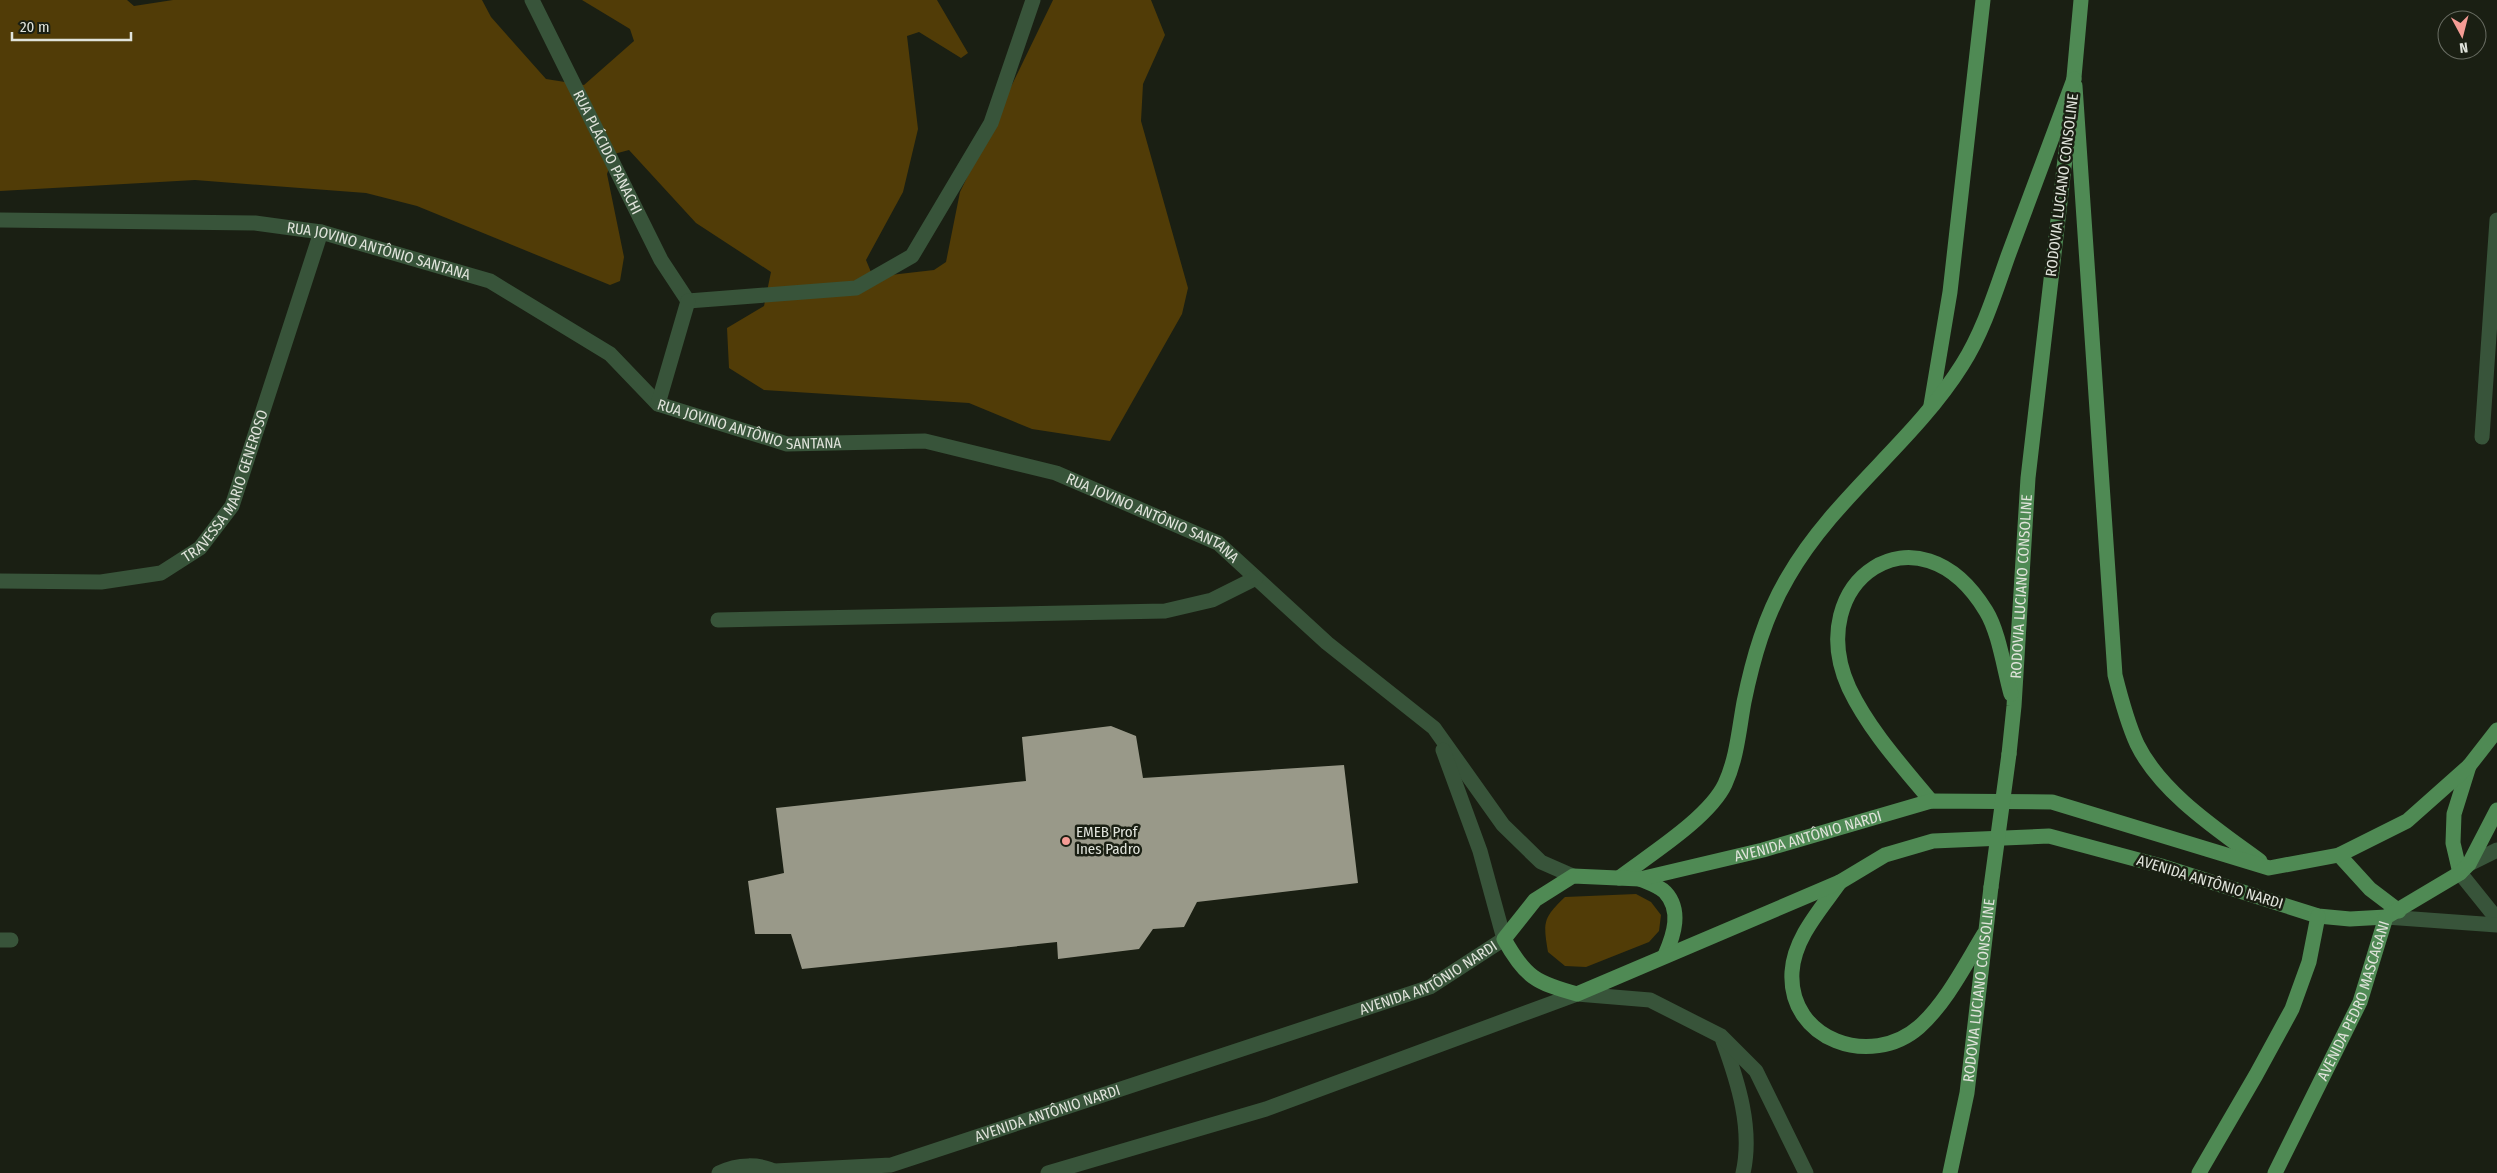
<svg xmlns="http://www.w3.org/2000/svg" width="2497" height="1173" font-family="'Fira Sans Condensed',sans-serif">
	<rect width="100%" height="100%" fill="#1a1f13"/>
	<path fill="#513c07" d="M0,0H127L134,6L173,0H482L491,17L546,79L584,85L634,41L630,29L582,0H937L968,53L961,58L919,32L907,36L918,129L903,192L866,260L873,277L934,270L946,262L960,192L1053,0H1151L1165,35L1143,84L1141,121L1188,288L1182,314L1110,441L1032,429L969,403L764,390L729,368L727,328L764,306L771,272L696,223L629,150L614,154L607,174L624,257L620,281L610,285L417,206L366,193L195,180L0,191Z
		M1636,894L1651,902L1661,915L1659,931L1649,942L1586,967L1565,966L1548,952C1543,922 1543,918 1565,897Z"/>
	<path fill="#999989" d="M1111,726L1136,736L1143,778L1344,765L1358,883L1197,902L1184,927L1153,929L1139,949L1058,959L1057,942L802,969L791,934H755L748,881L784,873L776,808L1026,781L1022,737Z"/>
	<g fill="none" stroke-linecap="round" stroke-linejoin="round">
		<g stroke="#38543a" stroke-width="15">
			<path id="s1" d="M532,0L661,260L688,301"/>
			<path id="s2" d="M0,220L255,223L321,232L490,281L610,354L658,404L787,444L925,441L1056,473L1218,543L1327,643L1434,728L1503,825L1541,862L1573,876"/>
			<path d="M688,301L856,288L912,256L991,123L1033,0"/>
			<path d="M658,404L688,301"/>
			<path d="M2482,437L2497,220"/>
			<path id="s3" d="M0,581L101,582L161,573L200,548L232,506L321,232"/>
			<path d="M718,620L1165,611L1212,600L1256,578"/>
			<path d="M2469,864L2497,850"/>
			<path d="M2460,873L2497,919"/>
			<path d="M2386,917L2497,925"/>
			<path d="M0,940H11"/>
			<path d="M1723,1041C1738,1082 1753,1129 1743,1173"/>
			<path id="s4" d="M775,1171L891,1165L1430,987L1504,939L1480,851L1443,750"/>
			<path d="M719,1173C737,1164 760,1163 778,1173"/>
			<path d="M1048,1173L1266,1109L1577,994L1650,1000L1721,1036L1756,1071L1806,1173"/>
		</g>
		<g stroke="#4f8a54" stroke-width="15">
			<path d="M2075,86L2115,675C2121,699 2127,722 2137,744C2161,793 2218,830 2260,861"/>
			<path d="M2073,88L2081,0"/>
			<path d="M1931,405L1950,292L1983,0"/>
			<path id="s5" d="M2009,754L2014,706L2028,478L2070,116"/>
			<path d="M1931,801C1902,766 1869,730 1849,688C1801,582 1918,499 1986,611C1999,632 2004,669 2011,694"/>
			<path d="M2339,855L2370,889L2399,911"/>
			<path d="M2460,873L2453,843L2454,814L2469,766"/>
			<path d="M1619,878C1649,855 1709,818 1725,784C1737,758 1739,729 1744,702C1753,658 1765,616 1788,577C1834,497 1913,443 1962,365C1983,332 1995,293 2008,256C2030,197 2052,138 2074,79"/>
			<path d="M1640,879C1647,882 1659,886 1665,892C1682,910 1674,935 1665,955"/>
			<path d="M1840,882C1821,909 1794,938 1792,972C1788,1040 1871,1069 1919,1027C1946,1003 1965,965 1984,934"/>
			<path id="s6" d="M2386,917L2350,919L2318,916L2161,866L2049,836L1933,841L1885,855L1840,882L1577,994C1536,983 1525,977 1504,939L1535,900L1573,876L1640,879L1763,850L1931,801L2052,802L2269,868L2339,855L2407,821L2469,766L2497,730"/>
			<path id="s7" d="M1950,1173L1967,1093L1991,887"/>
			<path d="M2199,1173L2256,1075L2292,1009L2309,962L2318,916"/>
			<path id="s8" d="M2275,1173L2360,1002L2386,917L2460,873L2469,864L2497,810"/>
		</g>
		<path stroke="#4f8a54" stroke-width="15" d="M1991,887L2009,754"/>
	</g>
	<circle fill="#f59c95" stroke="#1a1f13" stroke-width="2" cx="1066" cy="841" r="5"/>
	<g text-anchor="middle" stroke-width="5" stroke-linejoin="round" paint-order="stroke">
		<g font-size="15" fill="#e0e3db" stroke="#1a1f13">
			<text dy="5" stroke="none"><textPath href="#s1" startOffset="170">RUA PLÁCIDO PANACHI</textPath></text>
			<text transform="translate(2062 185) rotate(-83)" y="5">RODOVIA LUCIANO CONSOLINE</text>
			<text dy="5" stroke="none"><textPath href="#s2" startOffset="382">RUA JOVINO ANTÔNIO SANTANA</textPath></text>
			<text dy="5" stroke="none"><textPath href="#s2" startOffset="802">RUA JOVINO ANTÔNIO SANTANA</textPath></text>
			<text dy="5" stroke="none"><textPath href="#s3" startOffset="275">TRAVESSA MARIO GENEROSO</textPath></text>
			<text dy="5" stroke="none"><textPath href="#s2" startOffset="1222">RUA JOVINO ANTÔNIO SANTANA</textPath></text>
			<text dy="5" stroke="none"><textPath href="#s5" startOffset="168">RODOVIA LUCIANO CONSOLINE</textPath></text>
			<text dy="5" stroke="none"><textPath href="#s6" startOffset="1284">AVENIDA ANTÔNIO NARDI</textPath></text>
			<text transform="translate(2210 882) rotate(17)" y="5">AVENIDA ANTÔNIO NARDI</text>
			<text dy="5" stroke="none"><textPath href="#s4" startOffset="686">AVENIDA ANTÔNIO NARDI</textPath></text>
			<text dy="5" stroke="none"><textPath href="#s7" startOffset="185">RODOVIA LUCIANO CONSOLINE</textPath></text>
			<text dy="5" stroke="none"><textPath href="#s8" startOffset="190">AVENIDA PEDRO MASCAGANI</textPath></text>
			<text dy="5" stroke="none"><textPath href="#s4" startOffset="281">AVENIDA ANTÔNIO NARDI</textPath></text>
		</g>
		<g font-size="15" fill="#e0e3db" stroke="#1a1f13" text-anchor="start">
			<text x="1076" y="837">EMEB Prof<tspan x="1076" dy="17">Ines Padro</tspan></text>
		</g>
	</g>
	<g transform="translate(2462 35) rotate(173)"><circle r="24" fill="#1a1f13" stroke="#696d63"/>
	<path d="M0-4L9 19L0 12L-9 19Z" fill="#f59c95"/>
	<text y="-8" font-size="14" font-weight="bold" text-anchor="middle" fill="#e0e3db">N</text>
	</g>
	<path d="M12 32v8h119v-8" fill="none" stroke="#e0e3db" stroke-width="2.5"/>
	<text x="20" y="32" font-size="15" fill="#e0e3db" stroke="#1a1f13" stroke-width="4" paint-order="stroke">20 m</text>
</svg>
